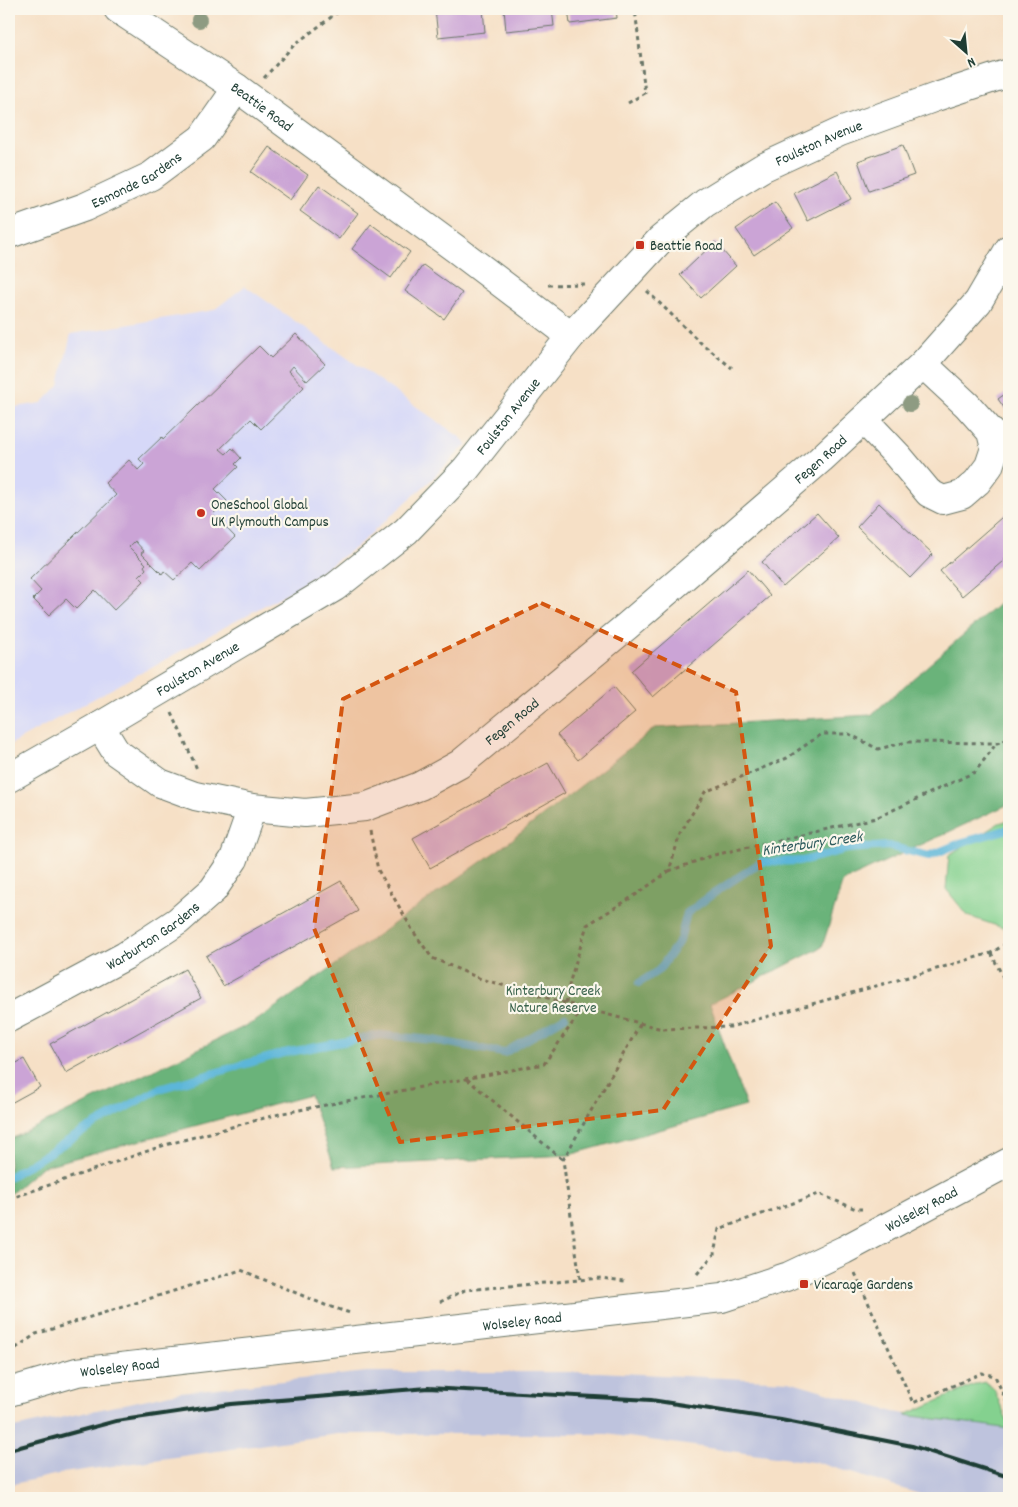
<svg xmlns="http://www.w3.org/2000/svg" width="1018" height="1507" font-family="Dekko,sans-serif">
	<rect width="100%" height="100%" fill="#fbf7ec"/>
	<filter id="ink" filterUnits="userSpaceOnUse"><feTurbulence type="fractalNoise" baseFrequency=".02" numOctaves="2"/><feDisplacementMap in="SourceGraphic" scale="10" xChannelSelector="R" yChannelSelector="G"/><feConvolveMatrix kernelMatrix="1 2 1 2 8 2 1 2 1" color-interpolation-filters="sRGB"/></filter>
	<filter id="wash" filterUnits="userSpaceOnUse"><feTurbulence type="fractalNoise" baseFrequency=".0096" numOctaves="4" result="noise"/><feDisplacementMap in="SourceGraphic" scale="20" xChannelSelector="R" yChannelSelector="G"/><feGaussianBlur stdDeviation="1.12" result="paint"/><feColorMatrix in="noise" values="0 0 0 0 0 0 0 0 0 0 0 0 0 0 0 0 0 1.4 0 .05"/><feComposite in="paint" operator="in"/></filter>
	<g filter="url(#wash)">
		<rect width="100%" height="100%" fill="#f6e0c6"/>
		<path fill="#d6d8f8" d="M245,286L461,438L467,444L431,480L356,547L296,588L9,745V408L42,403L59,385L71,334L214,310Z"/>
		<path fill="#bec3dd" d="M367,1372H599L789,1381L894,1412L933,1419L973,1422L1009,1429V1498H932L819,1463L606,1434H337L63,1473L9,1485V1429L180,1392Z"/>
		<path fill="#84d18f" stroke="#528762" d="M1009,820V928L1006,929L968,916L946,889L949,855L999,823Z
			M985,1382L994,1389L1009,1426V1429C975,1423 940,1420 905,1415L977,1384Z"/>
		<path fill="#6bb37a" stroke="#457857" d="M1009,595V804L843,881L822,947L710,1004L746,1106L569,1155L334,1167L310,1095L41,1167L9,1195V1140L256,1021L505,845L655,728L871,715Z"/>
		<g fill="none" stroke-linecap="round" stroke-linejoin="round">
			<path stroke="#5bb6d9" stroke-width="8" d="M639,983L659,970L680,940L687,913L717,891L761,862L802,861L848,849L888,846L929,856L963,842L1009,829
				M9,1177L89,1128L159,1089L284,1053L380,1035L433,1040L504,1053L565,1017"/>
		</g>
		<g id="blocks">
			<path fill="#cba4d6" d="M435,9H483L485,32L438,37Z
				M504,9H552L554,26L506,31Z
				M568,9H616L617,18L570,24Z
				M903,145L914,175L869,191L858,161Z
				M269,147L308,175L290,200L251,172Z
				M837,171L851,199L808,221L794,193Z
				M319,185L358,213L339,239L300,211Z
				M775,202L793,228L754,255L736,229Z
				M371,224L410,252L391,278L352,249Z
				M715,242L736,266L701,298L680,275Z
				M423,265L462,293L444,319L405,291Z
				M296,334L325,364L307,381L293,366L289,371L304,387L261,429L251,419L220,449L226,454L232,448L241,458L235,464L238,467L215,489L227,501L213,514L235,537L200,571L192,563L174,580L164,571L162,574L141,553L144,551L135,541L129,547L146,564L144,566L146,569L139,576L144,581L114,610L95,590L76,609L66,599L49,615L33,599L41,591L30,579L116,495L105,483L129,460L138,470L144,464L139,459L162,437L163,439L259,346L271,358Z
				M1009,391V415L998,399Z
				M879,503L933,554L910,578L857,527Z
				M1009,511V556L962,596L940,571Z
				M817,513L839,538L783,587L762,562Z
				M748,570L770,596L653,697L631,671Z
				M614,687L635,712L578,760L557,735Z
				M548,763L565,793L430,868L413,838Z
				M341,881L358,911L223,986L206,956Z
				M185,969L201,998L66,1073L50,1044Z
				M24,1059L40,1087L9,1104V1067Z"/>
		</g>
	</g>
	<g filter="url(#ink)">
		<use href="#blocks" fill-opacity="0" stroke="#6a7667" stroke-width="1"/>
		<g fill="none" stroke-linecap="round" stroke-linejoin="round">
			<defs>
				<g id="minor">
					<path id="s1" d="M118,9L237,88L456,249L571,336"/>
					<path id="s2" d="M9,234L85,207L151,176L202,138L237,88"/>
					<path d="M864,420L898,456L929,493L943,500L962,495L977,482L989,466L995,448L991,432L967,405L923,364"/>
					<path id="s3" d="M100,726L116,752L160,783L195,796L252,808L305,813L365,807L420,786L460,764L627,626L821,459L923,364L978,302L1009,249"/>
					<path id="s4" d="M9,778L100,726L335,587L406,531L466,469L571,336L661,239L705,203L762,168L840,132L936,97L1009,73"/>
					<path id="s5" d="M9,1018L125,956L178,921L213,890L234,859L252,808"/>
					<path id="s6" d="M9,1392L77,1372L722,1298L789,1276L844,1250L1009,1162"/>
				</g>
			</defs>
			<use href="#minor" stroke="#6a7667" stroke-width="30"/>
			<path stroke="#6a7667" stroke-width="3" stroke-dasharray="4 4" stroke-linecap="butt" d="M264,78L294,45L342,9
				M628,103L645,93L635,9
				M548,285L584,284
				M647,291L701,343L732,368
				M172,713L197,769
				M370,831L378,870L413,931L432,958L481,979L583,1008
				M669,871L714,855L876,818L975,772L996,744
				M991,953L1009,989
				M566,1003L570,981L587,925L637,894L669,871L680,834L705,792L787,758L822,734H849L878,749L907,742L997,743L1009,739
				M467,1079L563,1160
				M9,1199L165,1145L283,1113L544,1064L583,1008L662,1029L730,1027L933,970L991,953L1009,942
				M855,1273L913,1403L982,1373L995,1376L1009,1407
				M697,1274L714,1254L719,1229L819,1194L856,1209H862
				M580,1279L563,1160L641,1023
				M440,1302L465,1290L601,1278L625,1281
				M9,1353L36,1334L241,1270L325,1305L350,1313
				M1007,1498L1009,1491"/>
			<use href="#minor" stroke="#fff" stroke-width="28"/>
			<path stroke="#1f3d34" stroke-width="4" d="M9,1450L116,1421L231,1404L428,1388L651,1400L781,1420L912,1446L1009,1477"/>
		</g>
		<g fill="#8e9b82">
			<circle cx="199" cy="20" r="8"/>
			<circle cx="910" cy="404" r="8"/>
		</g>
	</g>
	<path fill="#d45610" fill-opacity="0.2" stroke="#d45610" stroke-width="4" stroke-dasharray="10 6" stroke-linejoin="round" d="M541,603L736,692L771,946L663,1110L400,1142L314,928L343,699Z"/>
	<g fill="#c8321e" stroke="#fbf7ec" stroke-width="2">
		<rect x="635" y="240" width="10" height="10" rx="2.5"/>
		<circle cx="201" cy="513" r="5"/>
		<rect x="799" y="1279" width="10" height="10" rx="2.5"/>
	</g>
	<g text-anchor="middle" stroke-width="4.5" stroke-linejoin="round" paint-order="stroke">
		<g font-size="15" fill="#1f3d34" stroke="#fbf7ec">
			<text dy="5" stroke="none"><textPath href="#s1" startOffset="174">Beattie Road</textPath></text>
			<text dy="5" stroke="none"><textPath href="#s4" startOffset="1042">Foulston Avenue</textPath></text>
			<text dy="5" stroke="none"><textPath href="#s2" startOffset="139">Esmonde Gardens</textPath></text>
			<text dy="5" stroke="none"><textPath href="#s4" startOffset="622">Foulston Avenue</textPath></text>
			<text dy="5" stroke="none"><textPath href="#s3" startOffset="870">Fegen Road</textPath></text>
			<text dy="5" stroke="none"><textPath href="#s4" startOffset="218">Foulston Avenue</textPath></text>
			<text dy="5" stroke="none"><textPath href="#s3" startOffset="465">Fegen Road</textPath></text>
			<text dy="5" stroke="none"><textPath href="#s5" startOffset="166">Warburton Gardens</textPath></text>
			<text dy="5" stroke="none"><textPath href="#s6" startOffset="939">Wolseley Road</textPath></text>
			<text dy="5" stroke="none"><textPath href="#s6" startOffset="519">Wolseley Road</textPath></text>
			<text dy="5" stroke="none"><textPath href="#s6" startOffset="114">Wolseley Road</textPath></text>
		</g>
		<g font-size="15" fill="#1f3d34" stroke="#fbf7ec" text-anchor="start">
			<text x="650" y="250">Beattie Road</text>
			<text x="211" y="509">OneSchool Global<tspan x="211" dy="17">UK Plymouth Campus</tspan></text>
			<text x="814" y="1289">Vicarage Gardens</text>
		</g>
		<g font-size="15" fill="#38624b" stroke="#fbf7ec">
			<text x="553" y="995">Kinterbury Creek<tspan x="553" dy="17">Nature Reserve</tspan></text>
		</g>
		<g font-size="16" font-style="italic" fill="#2e5b5d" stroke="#fbf7ec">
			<text transform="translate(812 842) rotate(-8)" y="6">Kinterbury Creek</text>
		</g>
	</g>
	<rect width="1018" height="1507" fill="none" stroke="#fbf7ec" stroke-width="30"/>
	<g transform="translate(966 52) rotate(153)" stroke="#fbf7ec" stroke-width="4" paint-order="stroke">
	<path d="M0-4L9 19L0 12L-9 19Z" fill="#1f3d34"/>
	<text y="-8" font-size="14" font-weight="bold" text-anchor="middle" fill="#1f3d34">N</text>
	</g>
</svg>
